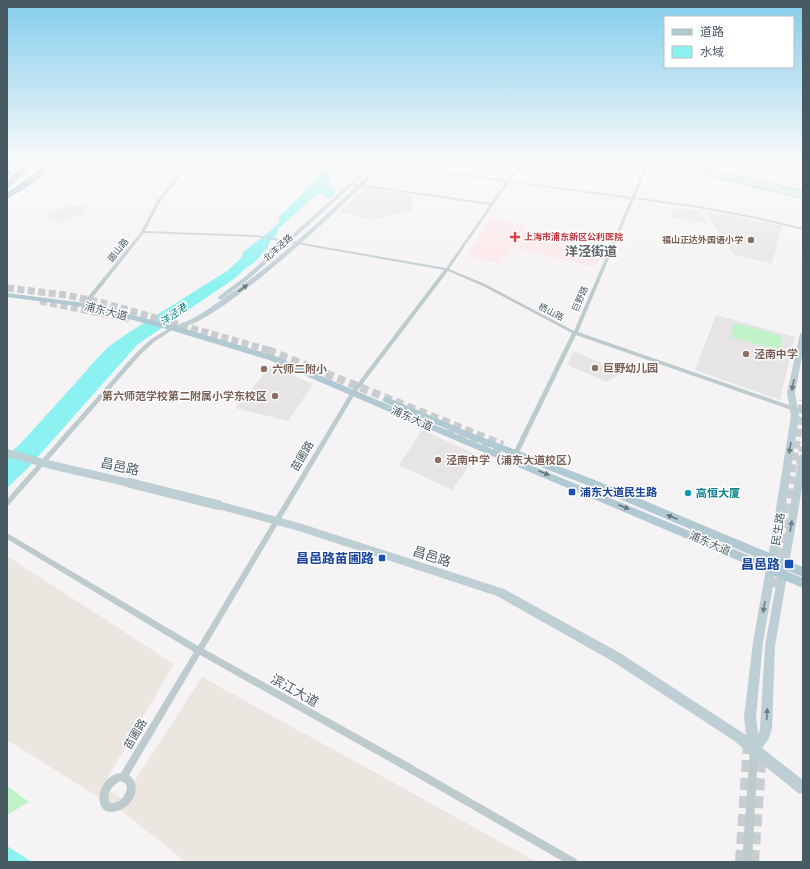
<svg xmlns="http://www.w3.org/2000/svg" width="810" height="869" font-family="Poppins,'Noto Sans SC',sans-serif">
	<rect width="100%" height="100%" fill="#f5f3f3"/>
	<path fill="#ece6e0" d="M7,556L174,664L102,787L123,799L202,677L537,862H186L127,815L7,740Z"/>
	<path fill="#e6e4e5" d="M365,188L413,195L411,202L413,210L373,220L339,211Z
		M71,205L86,207L82,210L86,212L61,222L46,215Z
		M675,208L700,211L706,223L669,217Z
		M706,212L744,218L782,226L772,264L733,254Z
		M716,315L795,337L780,400L695,370Z
		M574,351L622,372L607,382L567,365Z
		M271,366L313,384L288,421L235,408Z
		M422,430L477,455L452,490L399,465Z"/>
	<path fill="#fde5e8" d="M489,217L525,225L523,229L580,244L577,250L601,258L594,267L520,249L511,248L500,264L468,256Z"/>
	<path fill="#c1f3c9" d="M675,163L803,192V196L658,164Z
		M734,323L782,336L780,350L731,337Z
		M7,786L29,802L7,815Z"/>
	<path fill="#8cf2f1" d="M336,163H354L334,171L329,177L330,187L336,192L328,199L323,193H318L278,229L276,236L269,242L268,248L261,254L260,257L251,265L248,266L235,278L137,345L27,469L7,488V456L21,443L89,368H88L108,347L125,335L227,271L241,258L243,252L274,228L280,221L278,218L315,181C317,172 327,167 336,163Z
		M7,846L32,862H7Z"/>
	<g fill="none" stroke-linecap="round" stroke-linejoin="round">
		<path stroke="#cacdcf" stroke-width="8" stroke-dasharray="8 4" stroke-linecap="butt" d="M800,464L803,447
			M790,484L803,400"/>
		<path stroke="#cacdcf" stroke-width="10" stroke-dasharray="10 5" stroke-linecap="butt" d="M773,587L790,483"/>
		<path stroke="#cacdcf" stroke-width="12" stroke-dasharray="12 6" stroke-linecap="butt" d="M741,862L749,743
			M753,862L761,751"/>
		<path stroke="#cacdcf" stroke-width="7" stroke-dasharray="7 3.5" stroke-linecap="butt" d="M7,288L66,295L100,302L271,351
			M40,301L129,319"/>
		<path stroke="#cacdcf" stroke-width="8" stroke-dasharray="8 4.5" stroke-linecap="butt" d="M268,350L503,445
			M447,430L503,454"/>
		<defs>
			<path id="trunk" d="M29,163H34L7,187V182Z
				M41,163H46L47,166L43,174L34,181L7,198V194L39,172L43,166Z
				M7,170L9,171V174L7,175Z"/>
		</defs>
		<use href="#trunk" stroke="#739daf" stroke-width="2"/>
		<path fill="#bdcbcf" fill-rule="evenodd" d="M187,163H190L160,202L145,231L257,235L446,268L490,205L352,185H351V183L491,203L506,182L382,165L381,164V163L507,180L522,163H525L510,181L632,197L646,163H649L635,197L698,206L757,217L803,228V230L757,219L698,208L634,199L578,332L803,410V414L576,335L515,461L514,463H510L509,461L572,333L483,286L448,271L355,394L204,649L407,762L576,859L578,862H564L401,768L200,655L129,775C135,780 137,786 135,794C132,802 127,807 120,810C91,822 94,776 121,773L194,652L7,539V533L198,646L351,392L444,270L257,237L144,233L86,306H82V304L141,232L156,202ZM509,182L631,199L574,331L485,284L449,269ZM120,781C133,783 125,799 117,802C115,803 113,803 110,803C105,794 112,786 120,781Z
			M171,327H175V328L154,342L140,355L9,505L7,506V499L136,353L150,340Z
			M754,746L757,747L758,750L752,862H742L750,750L751,747Z"/>
		<path fill="#beced5" fill-rule="evenodd" d="M380,163H385C355,195 210,335 171,329V327C191,322 207,310 224,298C281,260 330,211 380,163Z
			M649,163H658L803,197V199Z
			M677,163H686L803,190V192Z
			M360,174L364,175L250,278L222,299H218V297L246,276Z
			M803,332V351L795,393L799,416L779,552L763,642L756,717L758,734L760,729L765,646L799,457L800,455L803,454V482L775,646L772,729L768,740L762,748L803,780V794L798,793L733,740L612,661L497,596L299,531L218,509L215,508L214,505L215,502L218,501L299,523L504,589L620,653L746,735L744,717L753,642L769,552L791,416L787,393L800,334Z"/>
		<path fill="#b1c9d2" fill-rule="evenodd" d="M20,163H25L7,178V174Z
			M31,163H36L7,190V185Z
			M7,293L84,303L176,326L275,356L470,440L803,578V588L464,444L269,360L170,330L84,307L7,297Z
			M387,397L476,435L595,480L803,567V577L589,486L470,439L384,402L383,400L384,398Z"/>
		<use href="#trunk" fill="#9cbeca" fill-rule="evenodd"/>
		<path stroke="#beced5" stroke-width="8" d="M7,453L51,465L134,484"/>
		<path stroke="#beced5" stroke-width="10" d="M130,483L218,505"/>
	</g>
	<defs><path id="oneway-solid" d="M-6-.8H1V-3.2L6.5 0L1 3.2V.8H-6Z"/></defs>
	<g fill="#6c7e84">
		<use href="#oneway-solid" transform="translate(243 288) rotate(-36)"/>
		<use href="#oneway-solid" transform="translate(793 385) rotate(101)"/>
		<use href="#oneway-solid" transform="translate(790 448) rotate(99)"/>
		<use href="#oneway-solid" transform="translate(791 526) rotate(-80)"/>
		<use href="#oneway-solid" transform="translate(764 607) rotate(100)"/>
		<use href="#oneway-solid" transform="translate(767 714) rotate(-87)"/>
	</g>
	<g fill="#63767e">
		<use href="#oneway-solid" transform="translate(544 473) rotate(22)"/>
		<use href="#oneway-solid" transform="translate(624 507) rotate(23)"/>
		<use href="#oneway-solid" transform="translate(672 517) rotate(-157)"/>
	</g>
	<linearGradient id="sky" x2="0" y2="1"><stop stop-color="#83cdec"/><stop offset="0.57" stop-color="#fafafa"/><stop offset="1" stop-color="#fafafa" stop-opacity="0"/></linearGradient>
	<rect width="810" height="285" fill="url(#sky)"/>
	<path fill="#e0444e" stroke="#fff" stroke-width="1.5" d="M513 231h4v4h4v4h-4v4h-4v-4h-4v-4h4z"/>
	<g fill="#8d6e63" stroke="#fff" stroke-width="1.5">
		<circle cx="751" cy="240" r="4"/>
		<circle cx="746" cy="354" r="4"/>
		<circle cx="595" cy="368" r="4"/>
		<circle cx="264" cy="369" r="4"/>
		<circle cx="275" cy="396" r="4"/>
		<circle cx="438" cy="460" r="4"/>
	</g>
	<g fill="#1a4fb4" stroke="#fff" stroke-width="1.5">
		<rect x="568" y="488" width="8" height="8" rx="2"/>
		<rect x="378" y="554" width="8" height="8" rx="2"/>
		<rect x="784" y="559" width="10" height="10" rx="2"/>
	</g>
	<circle fill="#0f9aa8" stroke="#fff" stroke-width="1.5" cx="688" cy="493" r="4"/>
	<g text-anchor="middle" stroke-width="3" stroke-linejoin="round" paint-order="stroke">
		<g font-size="9" font-weight="bold" fill="#be3a42" stroke="#fff" text-anchor="start">
			<text x="524" y="240">上海市浦东新区公利医院</text>
		</g>
		<g font-size="9" font-weight="bold" fill="#785e54" stroke="#fff" text-anchor="end">
			<text x="743" y="243">福山正达外国语小学</text>
		</g>
		<g font-size="9" fill="#495b62" stroke="#fff">
			<text transform="translate(278 248) rotate(-42)" y="3">北洋泾路</text>
			<text transform="translate(118 250) rotate(-51)" y="3">崮山路</text>
			<text transform="translate(580 299) rotate(-66)" y="3">巨野路</text>
			<text transform="translate(551 312) rotate(27)" y="3">栖山路</text>
		</g>
		<g font-size="10" font-style="italic" fill="#097e7e" stroke="#fff">
			<text transform="translate(173 314) rotate(-35)" y="4">洋泾港</text>
		</g>
		<g font-size="11" fill="#495b62" stroke="#fff">
			<text transform="translate(106 311) rotate(14)" y="4">浦东大道</text>
			<text transform="translate(412 418) rotate(24)" y="4">浦东大道</text>
			<text transform="translate(302 456) rotate(-59)" y="4">苗圃路</text>
			<text transform="translate(778 529) rotate(-81)" y="4">民生路</text>
			<text transform="translate(710 543) rotate(23)" y="4">浦东大道</text>
			<text transform="translate(135 734) rotate(-59)" y="4">苗圃路</text>
		</g>
		<g font-size="11" font-weight="bold" fill="#785e54" stroke="#fff" text-anchor="start">
			<text x="754" y="358">泾南中学</text>
			<text x="603" y="372">巨野幼儿园</text>
			<text x="272" y="373">六师二附小</text>
			<text x="267" y="400" text-anchor="end">第六师范学校第二附属小学东校区</text>
			<text x="446" y="464">泾南中学（浦东大道校区）</text>
		</g>
		<g font-size="11" font-weight="bold" fill="#164399" stroke="#fff" text-anchor="start">
			<text x="580" y="496">浦东大道民生路</text>
		</g>
		<g font-size="11" font-weight="bold" fill="#0d838f" stroke="#fff" text-anchor="start">
			<text x="696" y="497">高恒大厦</text>
		</g>
		<g font-size="13" font-weight="bold" fill="#5e6568" stroke="#fff">
			<text x="591" y="256">洋泾街道</text>
		</g>
		<g font-size="13" fill="#495b62" stroke="#fff">
			<text transform="translate(120 466) rotate(13)" y="5">昌邑路</text>
			<text transform="translate(432 556) rotate(18)" y="5">昌邑路</text>
			<text transform="translate(295 690) rotate(29)" y="5">滨江大道</text>
		</g>
		<g font-size="13" font-weight="bold" fill="#164399" stroke="#fff" text-anchor="end">
			<text x="374" y="563">昌邑路苗圃路</text>
			<text x="780" y="569">昌邑路</text>
		</g>
	</g>
	<rect width="810" height="869" fill="none" stroke="#495b62" stroke-width="16"/>
	<rect x="664" y="16" width="130" height="52" fill="#ffffff" stroke="#b6bdc0"/>
	<rect x="672" y="29" width="20" height="6" fill="#b1c9d2" stroke="#b6bdc0"/>
	<text x="700" y="36" font-size="12" fill="#495b62">道路</text>
	<rect x="672" y="46" width="20" height="12" fill="#8cf2f1" stroke="#b6bdc0"/>
	<text x="700" y="56" font-size="12" fill="#495b62">水域</text>
</svg>
